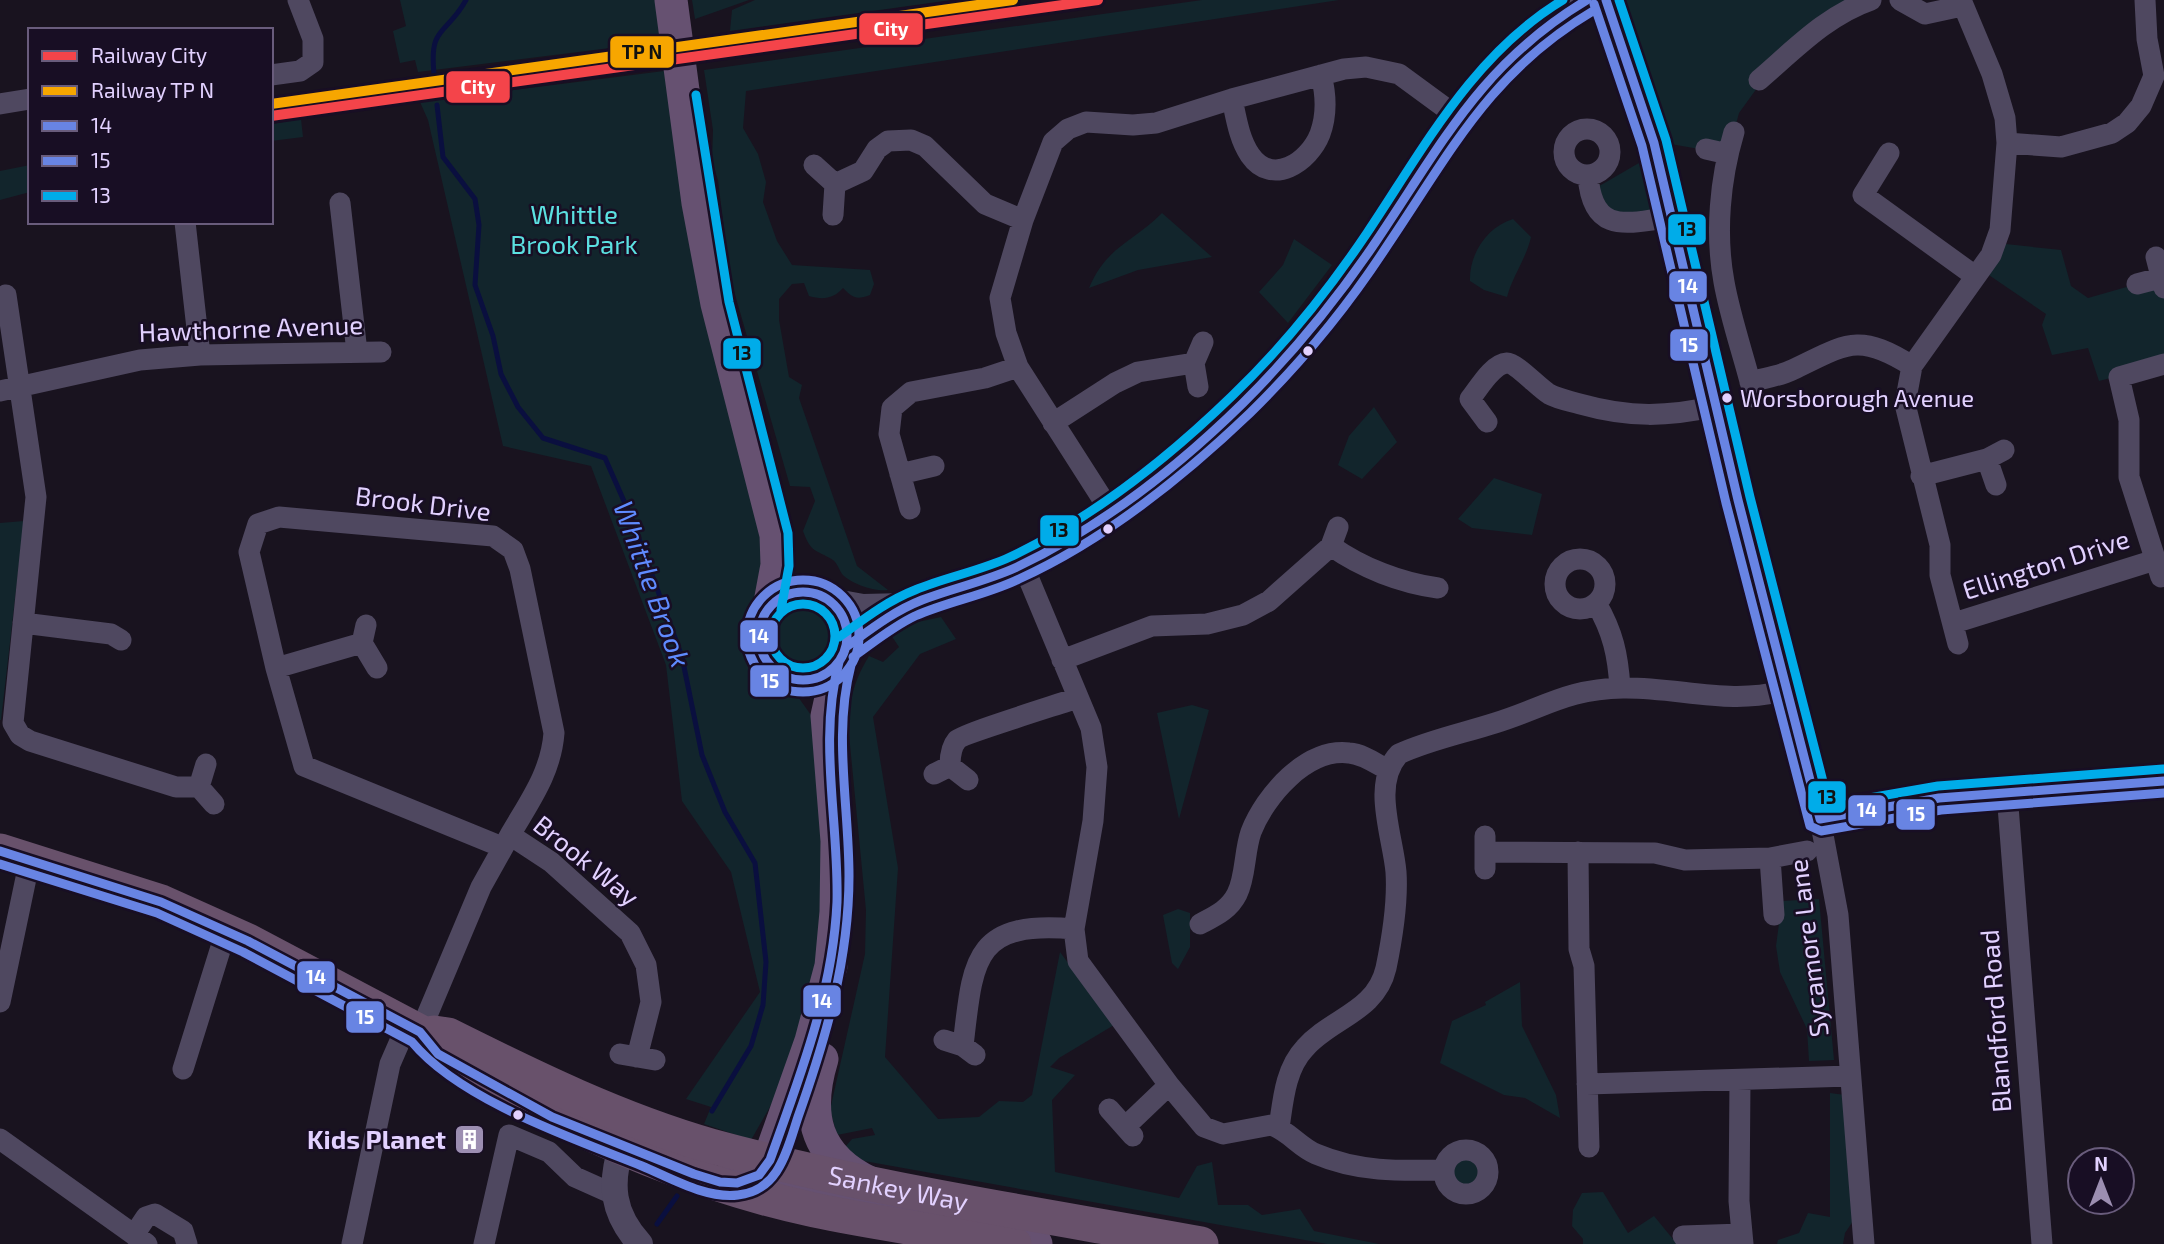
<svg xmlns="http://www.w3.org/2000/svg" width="2164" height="1244" font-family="'Exo 2',sans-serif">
	<rect width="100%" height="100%" fill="#19131f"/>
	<path fill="#12252c" d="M400,0H660L666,41L418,72L415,60L400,63L393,31L406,26Z
		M692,0H749L695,19Z
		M755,0H951L730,31L732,10Z
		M1202,0H1339L746,91L743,128L758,154L766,182L763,202L777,241L792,265L870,270L874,284L870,295C856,300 853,298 843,288C833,299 823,300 809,296L804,283L792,284L779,299V320L789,377L802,385L799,398L857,566L888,590C875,592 851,584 842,574C839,569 837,563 833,560C815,549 811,553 803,531L815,501L810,487L790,486L730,277L718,180L712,161L713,130L704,70Z
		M1621,0H1873L1770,70L1739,113L1728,154L1659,142L1619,3Z
		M664,71L768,529L770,613L757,650L766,672L796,694L828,739L830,870L812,1033L751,1140L704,1124L711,1107L686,1099L760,992L731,872L682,801L666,665L591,466L503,446L428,120L420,102Z
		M301,119L303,137L271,141V124Z
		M1651,156L1662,215L1628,223L1589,192Z
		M30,165V192L0,200V171Z
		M1162,213L1212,257L1138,270L1089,288C1107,246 1132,243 1162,213Z
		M1513,219L1531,237C1526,259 1513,275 1507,297L1484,290L1470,281C1469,254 1487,227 1513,219Z
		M1294,239L1332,265L1288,323L1259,292L1283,265Z
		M1996,243L2061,250L2071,286L2088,298L2137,284L2164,287V364L2099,381L2088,348L2052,355L2042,325L2046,314L1980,269Z
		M1374,407L1397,442L1362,479L1338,465L1349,436Z
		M1494,478L1542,494L1532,535L1472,528L1458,519Z
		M24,521L1,720H0V523Z
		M771 636a32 32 0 1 1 64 0a32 32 0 1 1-64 0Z
		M941,617L956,639L920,654L873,717L898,868L885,1057L938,1119L979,1117L999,1101L1023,1102L1032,1095L1060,952L1114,1025L1059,1058L1050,1067L1075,1075L1052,1100L1055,1172L1179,1198L1197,1166L1212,1162L1218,1205H1248L1262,1215L1300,1209L1314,1231L1379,1244H1327L864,1161L853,1155L846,1146L852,1139L875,1135L872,1128L837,1135L830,1110L865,954L866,910L848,724C850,697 855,679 869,656L883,662L899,647L891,635L918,622Z
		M1192,705L1209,710L1179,819L1157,713Z
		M1819,899L1834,1060L1809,1061L1807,1029L1780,972L1776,946L1782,901Z
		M1178,909L1190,913V947L1178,969L1172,963L1163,915Z
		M1520,982L1522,1026L1556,1095L1560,1118L1525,1098L1504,1095L1440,1063L1452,1021L1486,1005L1485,1002Z
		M1830,1093L1845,1095L1855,1218L1845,1233L1843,1244H1777L1778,1240L1799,1233L1808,1213L1830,1217Z
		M1451 1171a15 15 0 1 1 30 0a15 15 0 1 1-30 0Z
		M1603,1192L1628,1233L1654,1216L1677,1244H1583V1239L1572,1226L1573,1210L1582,1193Z"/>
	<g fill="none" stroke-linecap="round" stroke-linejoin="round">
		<path stroke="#0a0f3f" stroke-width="5" d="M434,74C429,25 446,36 466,0
			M437,105L443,157L475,199L479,225L475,285L493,336L501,374L518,407L543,438L605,458L631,517L682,657L702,755L725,812L755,863L766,962L763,1005L751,1046L712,1111
			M657,1224L677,1196"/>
		<path stroke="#4f4860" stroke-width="21" d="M1606,0L1654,143L1738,500L1820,819L1838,915L1864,1244
			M1900,0L1925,14L1962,6
			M271,75L300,71L313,62V39L298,0
			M1759,80C1794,50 1827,15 1871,0
			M1232,99C1236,117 1239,139 1250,155C1272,187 1309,162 1320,134C1327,115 1326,94 1321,75
			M0,104L30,99
			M1564 152a23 23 0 1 1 46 0a23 23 0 1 1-46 0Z
			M1734,132C1720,179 1715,233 1724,282C1731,321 1745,359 1754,397
			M2007,143L2061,147L2112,133L2127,123L2141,106L2154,76L2147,39L2145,0
			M1706,149L1728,154
			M1889,153L1863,195L1975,276
			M814,165L835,184L833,215
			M1588,175C1592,234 1625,224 1670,217
			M835,184L863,171L877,149L888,141L911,140L925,146L985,204L1023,220
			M340,203L357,352
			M185,222L200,355
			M2156,257L2164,288
			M2137,284L2160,278
			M6,295L36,497L13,723L20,735L30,741L176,787H199
			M1750,382C1764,378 1780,376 1792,370C1845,345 1857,331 1912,366
			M1198,387L1194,363L1203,342
			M0,391L140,360L200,355L381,352
			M1487,422L1470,399C1479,388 1492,364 1507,363C1516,363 1538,387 1549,394C1558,399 1570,401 1580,404C1630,418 1667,417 1717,406
			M1053,423L1115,383L1138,372L1194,363
			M1987,459L1996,485
			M900,474L934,466
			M1921,476L1987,459L2004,450
			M910,509L889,434L892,408L911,392L985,378L1018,367
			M1112,514L1018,367L1006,333L1000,298L1023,220L1053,142L1068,129L1086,122L1133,125L1156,123L1232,99L1344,69L1366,67L1399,74L1459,118
			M1338,527L1331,546C1362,568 1401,583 1438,588
			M1555 584a25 25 0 1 1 50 0a25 25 0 1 1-50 0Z
			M1023,565L1091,728L1097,767L1093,821L1074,929L1078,961L1169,1085L1204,1127L1223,1134L1271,1125C1289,1131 1299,1147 1316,1154C1358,1172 1399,1171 1444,1170
			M2161,577L2129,477V420L2119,377L2164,364
			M1596,603C1613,632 1618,655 1620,688
			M23,623L111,634L121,640
			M1954,623L2155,560
			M366,625L362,643L377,668
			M1958,644L1940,575V545L1905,404L1912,366L1991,255L2000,230L2007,143L2005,118L1992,74L1961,0
			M1062,660L1152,626L1207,624L1243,615L1269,601L1331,546
			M276,668L362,643
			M206,764L199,787L214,804
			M950,766C950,757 951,747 957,740C962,734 1060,704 1077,698
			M934,774L950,766L968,780
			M2007,793L2042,1244
			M1820,819L1939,798L2164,781
			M1485,836V869
			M502,847L304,766L276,668L249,552L258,524L279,517L493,536L513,550L520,569L554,733C551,773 529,802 510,835
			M1485,852L1655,853L1685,860L1770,858L1807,851
			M1578,852L1579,949L1584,966L1589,1147
			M1770,858L1774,915
			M1200,924C1215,916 1229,910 1237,894C1246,876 1244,852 1251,832C1265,796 1306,748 1349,753C1363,754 1375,763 1388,770
			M0,1002L30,859
			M420,1032L481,887L510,835L551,862L630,933L646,965L651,1002L637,1057
			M944,1040L963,1046L975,1055
			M963,1046C973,961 972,920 1074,929
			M620,1054L655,1060
			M183,1069L226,931
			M1740,1081L1739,1201L1743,1244
			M1587,1084L1850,1076
			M1109,1109L1133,1136
			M1125,1127L1169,1085
			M1279,1128C1283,1101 1285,1069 1305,1048C1331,1018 1376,1012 1386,968C1392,939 1398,902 1396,872C1393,836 1371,784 1399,754C1429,740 1464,733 1495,723C1544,708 1567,689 1623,688C1679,687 1730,706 1786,690
			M0,1139L147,1244
			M1444 1172a22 22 0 1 1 44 0a22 22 0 1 1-44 0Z
			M134,1235L146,1217L155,1214L183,1231L187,1244
			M1683,1236L1742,1234
			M352,1244L390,1064L407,1025
			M484,1244L509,1135L549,1152L575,1177L613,1194"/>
		<path stroke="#4f4860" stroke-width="26" d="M830,601L863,607L905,606
			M846,647C866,633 885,617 908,606C946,588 990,582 1027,562C1159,493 1261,397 1350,278C1422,183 1475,54 1587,0
			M622,1145C609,1184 612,1213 640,1244"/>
		<path stroke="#665171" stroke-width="33" d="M671,0L698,203L717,304L776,535L777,565L769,608
			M759 636a44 44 0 1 1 88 0a44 44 0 1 1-88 0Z
			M822,1059C805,1115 815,1157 870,1183
			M770,1160L772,1172L788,1185L924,1214
			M720,1182L749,1180L766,1168L811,1041L831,966L836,912L837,841L827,716L839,662
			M987,1228L1036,1244"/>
		<g stroke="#68516b" stroke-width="35">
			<path d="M0,851L161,902L248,941L420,1032C447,1066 486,1083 525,1102C614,1148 716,1189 814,1210C880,1224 948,1233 1014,1244"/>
			<path id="s1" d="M434,1033L448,1035C532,1077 620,1120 711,1146C872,1190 1037,1214 1201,1244"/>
		</g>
		<defs>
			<path id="bus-1" d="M1606,0L1654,143L1738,500L1820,819L1939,798L2164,781
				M759 636a44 44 0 1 1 88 0a44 44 0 1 1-88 0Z
				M846,647C871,629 894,611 922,600C953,588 987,581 1017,567C1101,527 1177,468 1243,403C1293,353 1338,298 1377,240C1443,142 1482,63 1587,0
				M0,851L161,902L248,941L420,1032L438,1054L552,1117L694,1174L720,1182L737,1183L759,1175L770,1160C800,1076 833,992 837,902C839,822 818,740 839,662"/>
			<path id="bus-2" d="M1594,4L1642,146L1726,503L1810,826L1821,831L1941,810L2164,793
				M747 636a56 56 0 1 1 112 0a56 56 0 1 1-112 0Z
				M853,657C873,643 892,627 915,616C949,601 986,595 1019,579C1105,540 1182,478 1250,413C1301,363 1348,306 1387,246C1452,150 1490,72 1593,11
				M0,864L157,913L243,952L412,1042C460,1100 572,1138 642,1166C671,1178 706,1199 738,1195C779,1191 787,1150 798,1117C826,1038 849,960 849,876C849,805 833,734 851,665"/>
			<path id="bus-3" d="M1619,0L1666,140L1750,497L1829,805L1938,786L2163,769
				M696,95L729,302L788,533L789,566L781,610
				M771 636a32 32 0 1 1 64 0a32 32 0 1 1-64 0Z
				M839,637C864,619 887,601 915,590C946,577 980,571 1010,557C1093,518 1167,459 1232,396C1283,347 1328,291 1367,233C1424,148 1473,54 1563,0"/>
		</defs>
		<use href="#bus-1" stroke="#180e24" stroke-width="14"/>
		<use href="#bus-2" stroke="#180e24" stroke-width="14"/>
		<use href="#bus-3" stroke="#180e24" stroke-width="14"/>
		<use href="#bus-1" stroke="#6884e3" stroke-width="9"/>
		<use href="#bus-2" stroke="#6884e3" stroke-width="9"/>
		<use href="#bus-3" stroke="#00ace9" stroke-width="9"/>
		<defs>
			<path id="rail-1" d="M271,116L1098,0"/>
			<path id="rail-2" d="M271,104L1013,0"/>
		</defs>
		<use href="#rail-1" stroke="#180e24" stroke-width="16"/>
		<use href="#rail-2" stroke="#180e24" stroke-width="16"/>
		<use href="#rail-1" stroke="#f4444a" stroke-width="10"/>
		<use href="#rail-2" stroke="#f7a600" stroke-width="10"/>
	</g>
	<defs>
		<symbol id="building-square" viewBox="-11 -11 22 22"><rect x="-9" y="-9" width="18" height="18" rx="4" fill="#9c8eb1" stroke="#180e24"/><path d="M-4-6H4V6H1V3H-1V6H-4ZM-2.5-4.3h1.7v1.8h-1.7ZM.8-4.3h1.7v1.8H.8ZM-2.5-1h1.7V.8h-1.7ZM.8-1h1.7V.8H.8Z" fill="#fff"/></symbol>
	</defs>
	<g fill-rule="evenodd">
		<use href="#building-square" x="452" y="1122" width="35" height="35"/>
	</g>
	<g fill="#e2d1ff" stroke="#180e24" stroke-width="2.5">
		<circle cx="1308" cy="351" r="6"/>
		<circle cx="1727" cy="398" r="6"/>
		<circle cx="1108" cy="529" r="6"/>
		<circle cx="518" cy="1115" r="6"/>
	</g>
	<g text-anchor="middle" stroke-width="5" stroke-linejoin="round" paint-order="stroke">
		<g font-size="24" fill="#e2d1ff" stroke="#180e24" text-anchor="start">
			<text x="1740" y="407">Worsborough Avenue</text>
		</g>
		<g font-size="26" fill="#5be0e1" stroke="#180e24">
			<text x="574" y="224">Whittle<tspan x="574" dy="30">Brook Park</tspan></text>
		</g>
		<g font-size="26" fill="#e2d1ff" stroke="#180e24">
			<text transform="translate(251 329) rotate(-2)" y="9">Hawthorne Avenue</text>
			<text transform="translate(423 504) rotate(7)" y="9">Brook Drive</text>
			<text transform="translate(2046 565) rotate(-18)" y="9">Ellington Drive</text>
			<text transform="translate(586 861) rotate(39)" y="9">Brook Way</text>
			<text transform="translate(1809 948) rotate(-97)" y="9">Sycamore Lane</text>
			<text transform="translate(1996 1021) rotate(-94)" y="9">Blandford Road</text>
			<text dy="9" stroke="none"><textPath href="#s1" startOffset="492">Sankey Way</textPath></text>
		</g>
		<g font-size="26" font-weight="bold" fill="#e2d1ff" stroke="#180e24" text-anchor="end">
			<text x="446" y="1149">Kids Planet</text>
		</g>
		<g font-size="28" font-style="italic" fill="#5f8bff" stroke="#180e24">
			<text transform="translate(652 584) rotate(70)" y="10">Whittle Brook</text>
		</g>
	</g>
	<g stroke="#180e24" stroke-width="2.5">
		<rect x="858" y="12" width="66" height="34" rx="7" fill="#f4444a"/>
		<rect x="609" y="35" width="66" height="34" rx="7" fill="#f7a600"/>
		<rect x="445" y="70" width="66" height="34" rx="7" fill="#f4444a"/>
		<rect x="1667" y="213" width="40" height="33" rx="7" fill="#00ace9"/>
		<rect x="1668" y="270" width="40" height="33" rx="7" fill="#6884e3"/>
		<rect x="1669" y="328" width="40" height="34" rx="7" fill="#6884e3"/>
		<rect x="722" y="337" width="40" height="33" rx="7" fill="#00ace9"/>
		<rect x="1039" y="514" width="41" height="33" rx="7" fill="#00ace9"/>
		<rect x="739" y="619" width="40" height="34" rx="7" fill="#6884e3"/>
		<rect x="749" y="664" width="41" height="34" rx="7" fill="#6884e3"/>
		<rect x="1807" y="780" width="40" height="34" rx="7" fill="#00ace9"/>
		<rect x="1847" y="794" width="40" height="33" rx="7" fill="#6884e3"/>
		<rect x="1895" y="798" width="41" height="33" rx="7" fill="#6884e3"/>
		<rect x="296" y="960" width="40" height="34" rx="7" fill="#6884e3"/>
		<rect x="802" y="984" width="40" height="34" rx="7" fill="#6884e3"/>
		<rect x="345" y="1000" width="40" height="34" rx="7" fill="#6884e3"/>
	</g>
	<g font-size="19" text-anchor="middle" font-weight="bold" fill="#fff">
		<text x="891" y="36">City</text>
		<text x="478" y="94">City</text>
		<text x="1688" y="293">14</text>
		<text x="1689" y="352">15</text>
		<text x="759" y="643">14</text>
		<text x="770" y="688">15</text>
		<text x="1867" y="817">14</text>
		<text x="1916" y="821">15</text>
		<text x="316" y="984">14</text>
		<text x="822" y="1008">14</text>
		<text x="365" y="1024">15</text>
	</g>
	<g font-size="19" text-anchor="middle" font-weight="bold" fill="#111">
		<text x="642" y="59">TP N</text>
		<text x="1687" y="236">13</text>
		<text x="742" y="360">13</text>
		<text x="1059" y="537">13</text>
		<text x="1827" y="804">13</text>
	</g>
	<rect x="28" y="28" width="245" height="196" fill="#180e24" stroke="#695c7c" stroke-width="2"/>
	<rect x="42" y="51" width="35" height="10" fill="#f4444a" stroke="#695c7c" stroke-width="2"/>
	<text x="91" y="63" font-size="21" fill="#e2d1ff">Railway City</text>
	<rect x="42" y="86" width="35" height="10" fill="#f7a600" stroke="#695c7c" stroke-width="2"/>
	<text x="91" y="98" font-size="21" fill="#e2d1ff">Railway TP N</text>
	<rect x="42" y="121" width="35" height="10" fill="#6884e3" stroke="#695c7c" stroke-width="2"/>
	<text x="91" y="133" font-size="21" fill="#e2d1ff">14</text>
	<rect x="42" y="156" width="35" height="10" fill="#6884e3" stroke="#695c7c" stroke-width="2"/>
	<text x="91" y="168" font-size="21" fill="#e2d1ff">15</text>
	<rect x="42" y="191" width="35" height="10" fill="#00ace9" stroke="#695c7c" stroke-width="2"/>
	<text x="91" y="203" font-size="21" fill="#e2d1ff">13</text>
	<g transform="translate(2101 1181)"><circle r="33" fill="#180e24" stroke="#695c7c" stroke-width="2"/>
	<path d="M0-5L12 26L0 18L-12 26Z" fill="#9c8eb1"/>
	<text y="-10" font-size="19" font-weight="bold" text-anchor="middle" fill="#e2d1ff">N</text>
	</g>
</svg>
